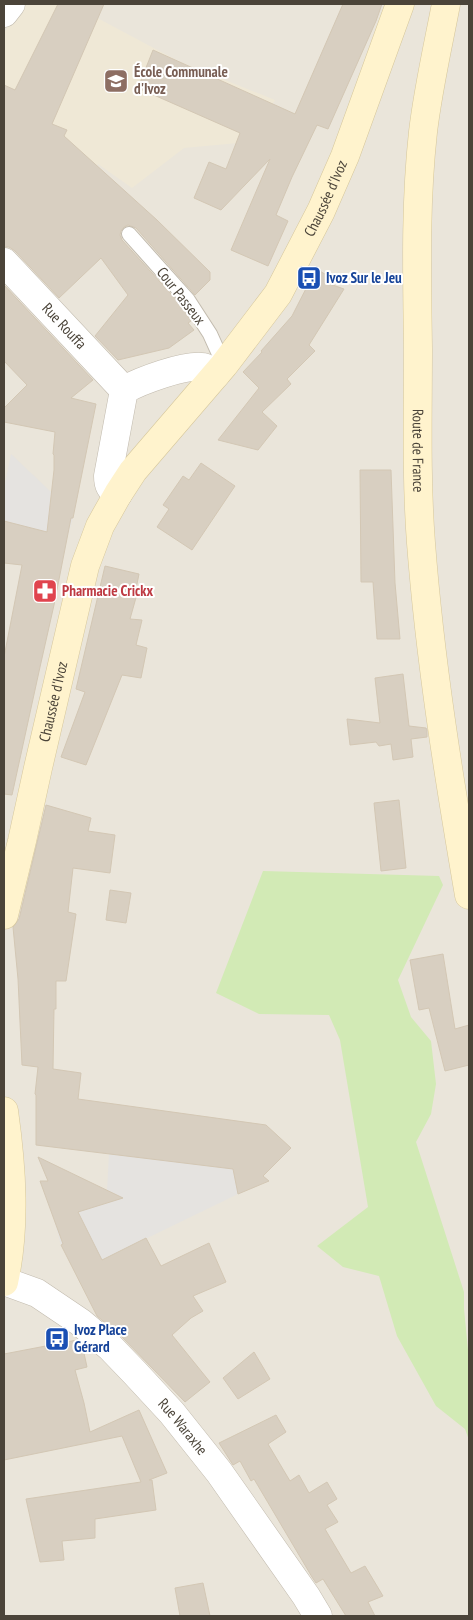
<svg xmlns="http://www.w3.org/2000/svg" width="473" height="1620" font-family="'PT Sans Narrow',sans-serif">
	<rect width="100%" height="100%" fill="#f6f3ec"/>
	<path fill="#eae5da" d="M4,4H469V1616H4Z"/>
	<path fill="#efe8d6" d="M25,4H71L180,62L275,100L250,142L184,148L132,188L98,164L79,186L4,153V33Z"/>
	<path fill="#d2eab5" d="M263,871L439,876L443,885L398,980L411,1017L431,1041L436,1084L431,1114L416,1142L464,1292V1309L469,1360V1440L465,1429L436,1406L397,1336L379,1276L343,1267L317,1246L368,1207L340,1040L329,1015L259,1014L216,993Z"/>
	<path fill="#e5e3e0" d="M11,454L51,492L49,516L73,518L67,538L4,521V488Z
		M109,1154L233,1169L238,1194L102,1260L61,1245L54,1219L109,1202L107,1190Z"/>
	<path fill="#d8cfc1" stroke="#d3c7b4" d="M58,4H104L52,124L67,130L64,136L157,220L210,272V280L195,295L136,228L128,225L124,227L121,231L120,235L122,240L181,305L191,321L188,323L194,330L169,348L118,360L95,336L128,295L101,258L59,298L15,251L9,247H4V85L15,90Z
		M343,4H382L376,21L328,129L317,125L292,177L276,215L288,221L268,266L231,250L270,159L221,210L194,198L209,162L226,169L240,133L138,88L153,50L295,114Z
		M316,269L332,278L330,284L344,289L309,345L315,351L287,379L291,384L262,412L277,426L258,450L218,440L259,388L243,372L262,352L261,351L292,316Z
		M4,285L93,380L71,398L96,404L73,518H71L54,605L40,667L12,795L4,794V657L22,565L4,563V521L47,532L54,470V455L53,454L55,432L4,422V408L27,385L4,361Z
		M201,463L235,486L192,550L157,527L169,509L163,505L183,476L189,480Z
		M360,470H391L395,583L400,639H377L373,582H361Z
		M105,566L139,574L135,594H137L130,619L142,620L136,645L147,648L141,678L122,675L86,765L61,757L85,692L76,689Z
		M403,674L409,726L426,728L427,730V737L411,739L413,757L393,760L391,744L379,746L376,742L350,745L347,719L380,723L375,678Z
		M399,800L406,868L381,871L374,803Z
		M46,805L91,818L88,831L115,835L110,873L73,868L68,912L76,914L66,981H56V1009H54L53,1069L81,1073L78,1099L266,1125L291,1148L263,1176L269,1181L238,1194L233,1169L36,1145V1095L35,1094L38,1067L22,1065L18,979L13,927L19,919Z
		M110,890L131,893L126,923L106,920Z
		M443,954L455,1029L469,1025V1065L445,1071L429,1008L419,1010L410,960Z
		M38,1157L123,1198L78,1212L102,1260L146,1238L161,1266L209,1243L226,1282L193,1296L203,1311L191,1318L172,1335L210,1382L185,1402L121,1336L97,1316L61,1245L63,1244L40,1181H48Z
		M77,1340L82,1344L87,1367L75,1370L84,1403L90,1432L139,1410L167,1473L149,1480H152L156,1510L95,1519V1538L62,1541L64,1560L40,1562L26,1499L141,1482L122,1436L4,1460V1354Z
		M254,1352L270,1379L238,1399L223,1378Z
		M276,1415L286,1432L268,1444L290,1481L299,1475L309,1493L327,1482L337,1499L327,1505L338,1522L325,1529L351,1573L365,1566L383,1596L368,1602L375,1616H346L323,1579L316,1583L312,1577L254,1479L251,1481L240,1461L233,1465L219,1443Z
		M203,1583L210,1616H180L175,1588Z"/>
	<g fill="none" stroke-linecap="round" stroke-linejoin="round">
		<defs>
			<path id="lane" d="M129,234L188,300L210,334L224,365"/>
			<g id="street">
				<path d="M4,13L11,4"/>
				<path id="s1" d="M4,262L124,390"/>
				<path d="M118,494C110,489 108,485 108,476L124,390C140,381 185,364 203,367C208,368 212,371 216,374"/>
				<path id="s2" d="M4,1281L37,1293L80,1322L110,1347L135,1373L172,1413L219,1472L306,1596L318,1616"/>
			</g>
			<g id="secondary">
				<path id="s3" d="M446,4C438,46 428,89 423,132C415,204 417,276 418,349C418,413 416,478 421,543C430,661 449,779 469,895"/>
				<path id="s4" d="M4,915L22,841L38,768L85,566L100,526L118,494L133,471L224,365L278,294L321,211L345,156L400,4"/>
				<path d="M4,1111C12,1168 16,1226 4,1282"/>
			</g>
		</defs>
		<use href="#lane" stroke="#c2bbae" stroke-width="16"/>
		<use href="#street" stroke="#c2bbae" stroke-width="29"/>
		<use href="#secondary" stroke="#d6c79b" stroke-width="29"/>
		<use href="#lane" stroke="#fff" stroke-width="14"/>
		<use href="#street" stroke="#fff" stroke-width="28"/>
		<use href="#secondary" stroke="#fff3cd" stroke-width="28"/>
	</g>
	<defs>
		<symbol id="school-square" viewBox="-11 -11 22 22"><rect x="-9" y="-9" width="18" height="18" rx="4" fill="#8d6e63" stroke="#fff"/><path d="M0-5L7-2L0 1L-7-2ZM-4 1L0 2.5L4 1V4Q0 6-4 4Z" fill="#fff"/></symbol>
		<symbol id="bus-square" viewBox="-11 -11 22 22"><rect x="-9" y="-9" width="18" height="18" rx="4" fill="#1a4fb4" stroke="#fff"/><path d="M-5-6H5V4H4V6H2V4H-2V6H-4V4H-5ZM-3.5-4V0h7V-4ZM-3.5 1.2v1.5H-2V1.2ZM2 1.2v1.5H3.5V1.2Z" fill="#fff"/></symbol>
		<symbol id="pharmacy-square" viewBox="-11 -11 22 22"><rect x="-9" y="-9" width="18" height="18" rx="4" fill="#e0444e" stroke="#fff"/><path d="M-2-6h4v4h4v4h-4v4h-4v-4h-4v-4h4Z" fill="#fff"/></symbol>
	</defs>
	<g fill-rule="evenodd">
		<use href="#school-square" x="102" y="67" width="28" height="28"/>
		<use href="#bus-square" x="295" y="264" width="28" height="28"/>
		<use href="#pharmacy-square" x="31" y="577" width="28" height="28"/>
		<use href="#bus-square" x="43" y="1325" width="28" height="28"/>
	</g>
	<g text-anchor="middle" stroke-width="4" stroke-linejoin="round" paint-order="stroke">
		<g font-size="15" font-weight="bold" fill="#785e54" stroke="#fff" text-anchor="start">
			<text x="134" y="77">École Communale<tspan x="134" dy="17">d'Ivoz</tspan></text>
		</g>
		<g font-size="15" fill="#4b4439" stroke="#fff">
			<text dy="5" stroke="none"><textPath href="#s4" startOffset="801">Chaussée d'Ivoz</textPath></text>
			<text transform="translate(181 296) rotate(52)" y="5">Cour Passeux</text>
			<text dy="5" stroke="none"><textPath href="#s1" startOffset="88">Rue Rouffa</textPath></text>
			<text dy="5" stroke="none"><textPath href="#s3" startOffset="449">Route de France</textPath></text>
			<text dy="5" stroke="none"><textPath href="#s4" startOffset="219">Chaussée d'Ivoz</textPath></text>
			<text dy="5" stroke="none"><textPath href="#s2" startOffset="234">Rue Waraxhe</textPath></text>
		</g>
		<g font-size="15" font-weight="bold" fill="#164399" stroke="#fff" text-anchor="start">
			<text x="326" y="283">Ivoz Sur le Jeu</text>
			<text x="74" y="1335">Ivoz Place<tspan x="74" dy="17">Gérard</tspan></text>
		</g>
		<g font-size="15" font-weight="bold" fill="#be3a42" stroke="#fff" text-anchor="start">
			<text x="62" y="596">Pharmacie Crickx</text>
		</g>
	</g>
	<rect width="473" height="1620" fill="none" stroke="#4b4439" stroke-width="10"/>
</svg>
